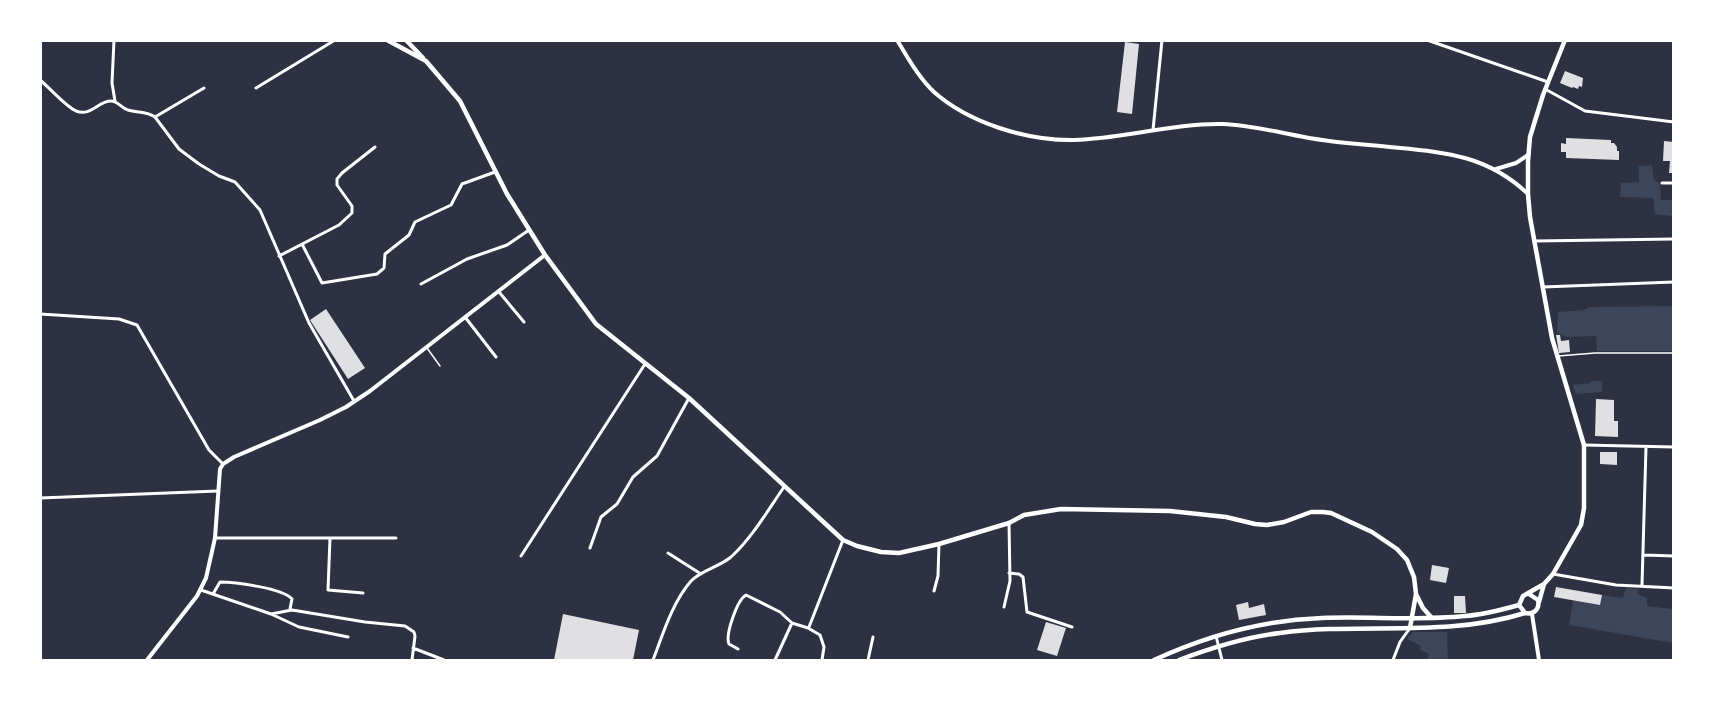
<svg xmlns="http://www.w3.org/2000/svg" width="1714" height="701" font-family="'Fira Sans Condensed',sans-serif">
	<rect width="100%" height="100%" fill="#2d3142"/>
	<path fill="#3c4559" d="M1652,165L1654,180L1660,184L1661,200H1673V216L1655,214L1653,198L1620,197L1621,183L1639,182V166Z
		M1673,306V351H1597L1596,336L1566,337L1557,333L1558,312L1584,310L1589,307Z
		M1591,381H1602V392L1576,394L1573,385L1590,383Z
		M1626,588L1638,589V594L1647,598V606L1673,609V643L1569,625L1573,600L1600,605L1602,595L1623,598Z
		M1413,632H1447L1448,660H1427L1429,654L1420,650L1421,646L1407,639Z"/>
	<path fill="#e0e0e3" d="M1125,42L1139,44L1132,114L1117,112Z
		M1565,71L1583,78L1582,87L1579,86L1578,89L1573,87L1572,88L1560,83Z
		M1566,138L1611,140V143H1614L1617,147V151H1619V160L1566,158V152H1561V143L1566,144Z
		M1664,141L1674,142V173H1669L1670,161H1663Z
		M326,309L365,368L348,379L310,320Z
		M1556,335H1560L1561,341L1569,340L1570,352L1559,353Z
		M1596,399L1614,400V421H1618V437L1595,436Z
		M1600,452H1617V465L1600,464Z
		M1432,565L1449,568L1446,583L1430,580Z
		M1556,587L1602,595L1600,605L1554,597Z
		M1454,596H1465L1466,613H1454Z
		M1248,602L1249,608L1264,604L1266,615L1239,620L1236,605Z
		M563,614L639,630L633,660H554Z
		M1046,622L1066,628L1057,656L1037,650Z"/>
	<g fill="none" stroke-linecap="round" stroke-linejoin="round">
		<path stroke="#fff" stroke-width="1.5" d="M427,348L440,366
			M1558,356L1595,353H1674"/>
		<path stroke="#fff" stroke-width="3" d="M114,40L112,83L115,101
			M1427,40L1548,82
			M40,80C50,88 65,106 76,111C91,117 98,101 111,101C118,101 121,108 128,110C137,113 147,111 155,117L179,149L199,164L219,176L235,182L260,210L309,323L354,401
			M256,88L335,40
			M1545,89L1585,111L1674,122
			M155,117L204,88
			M1153,130L1162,40
			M1662,183H1674
			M1535,241L1674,239
			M302,244L322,283L377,274L384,268L385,254L409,235L415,222L451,205L462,184L495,172
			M279,256L339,225L352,213V206L337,185V179L342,173L375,147
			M421,284L467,259L507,245L529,230
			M1543,287L1674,282
			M499,292L524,322
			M40,314L119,319L137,325L209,450L223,464
			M465,317L496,357
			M1584,445L1674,447
			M40,498L218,491
			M215,538H396
			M330,538L328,590L363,593
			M590,548L601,517L617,504L633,477L657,456L689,398
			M668,553L701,574
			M1644,555L1674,556
			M521,556L645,364
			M1009,573L1019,574L1023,577L1027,612L1072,627
			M1553,574L1616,585L1674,588
			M1642,585L1646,447
			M201,590L271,614L292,610L365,622L405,626L414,632L415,636L412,660
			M934,591L938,576L939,544
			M213,594L220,582C234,582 283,588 292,599L290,609
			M1004,607L1010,581L1009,523
			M271,614L299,627L348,637
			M809,627L843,540
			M1216,636L1222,660
			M413,648L444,660
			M738,649L729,644C725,635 737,600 746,595L780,612L792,623L808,628L820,635L824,647L822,660
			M653,660C663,634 672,603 691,581C702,570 719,567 731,557C752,538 768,510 784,487
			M775,660L792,623
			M868,660L873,637
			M1393,660L1400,642L1410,628"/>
		<path stroke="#fff" stroke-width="4" d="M897,40C908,58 919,78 934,92C969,123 1027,141 1074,140C1123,139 1173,123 1223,124C1250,125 1277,132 1304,137C1329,142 1355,144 1380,146C1438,152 1484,152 1528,194
			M1496,169L1516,163L1528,155
			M1532,614L1539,660
			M147,660L197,596L206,578L215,538L220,469L223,464L234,457L320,420L346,407L370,391L545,255"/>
		<path stroke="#fff" stroke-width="4.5" d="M387,40L426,61L460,101L507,194L545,255L596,324L689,398L843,540L857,546L881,552L899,553L939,544L1009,523L1024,515L1061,509L1170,511L1226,517L1255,524L1267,525L1284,522L1311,512H1323L1331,513L1372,532L1397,549L1407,560L1414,577L1416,594L1410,628
			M406,40L423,58
			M1416,594L1423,608L1431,617"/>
		<path stroke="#fff" stroke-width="4.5" d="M1539,602L1544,584
			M1519,605L1523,596L1544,584L1553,574L1581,525L1584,508V445L1552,338L1530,217L1528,194V161L1530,137L1543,95L1565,40
			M1519,605L1525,613C1534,615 1540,609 1538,600L1529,594
			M1154,660C1206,636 1263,620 1322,618C1369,616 1417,621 1465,616C1483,615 1501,610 1519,605
			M1179,660C1211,648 1246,637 1280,633C1362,622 1445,638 1525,613"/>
	</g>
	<rect width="1714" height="701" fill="none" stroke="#ffffff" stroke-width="84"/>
</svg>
